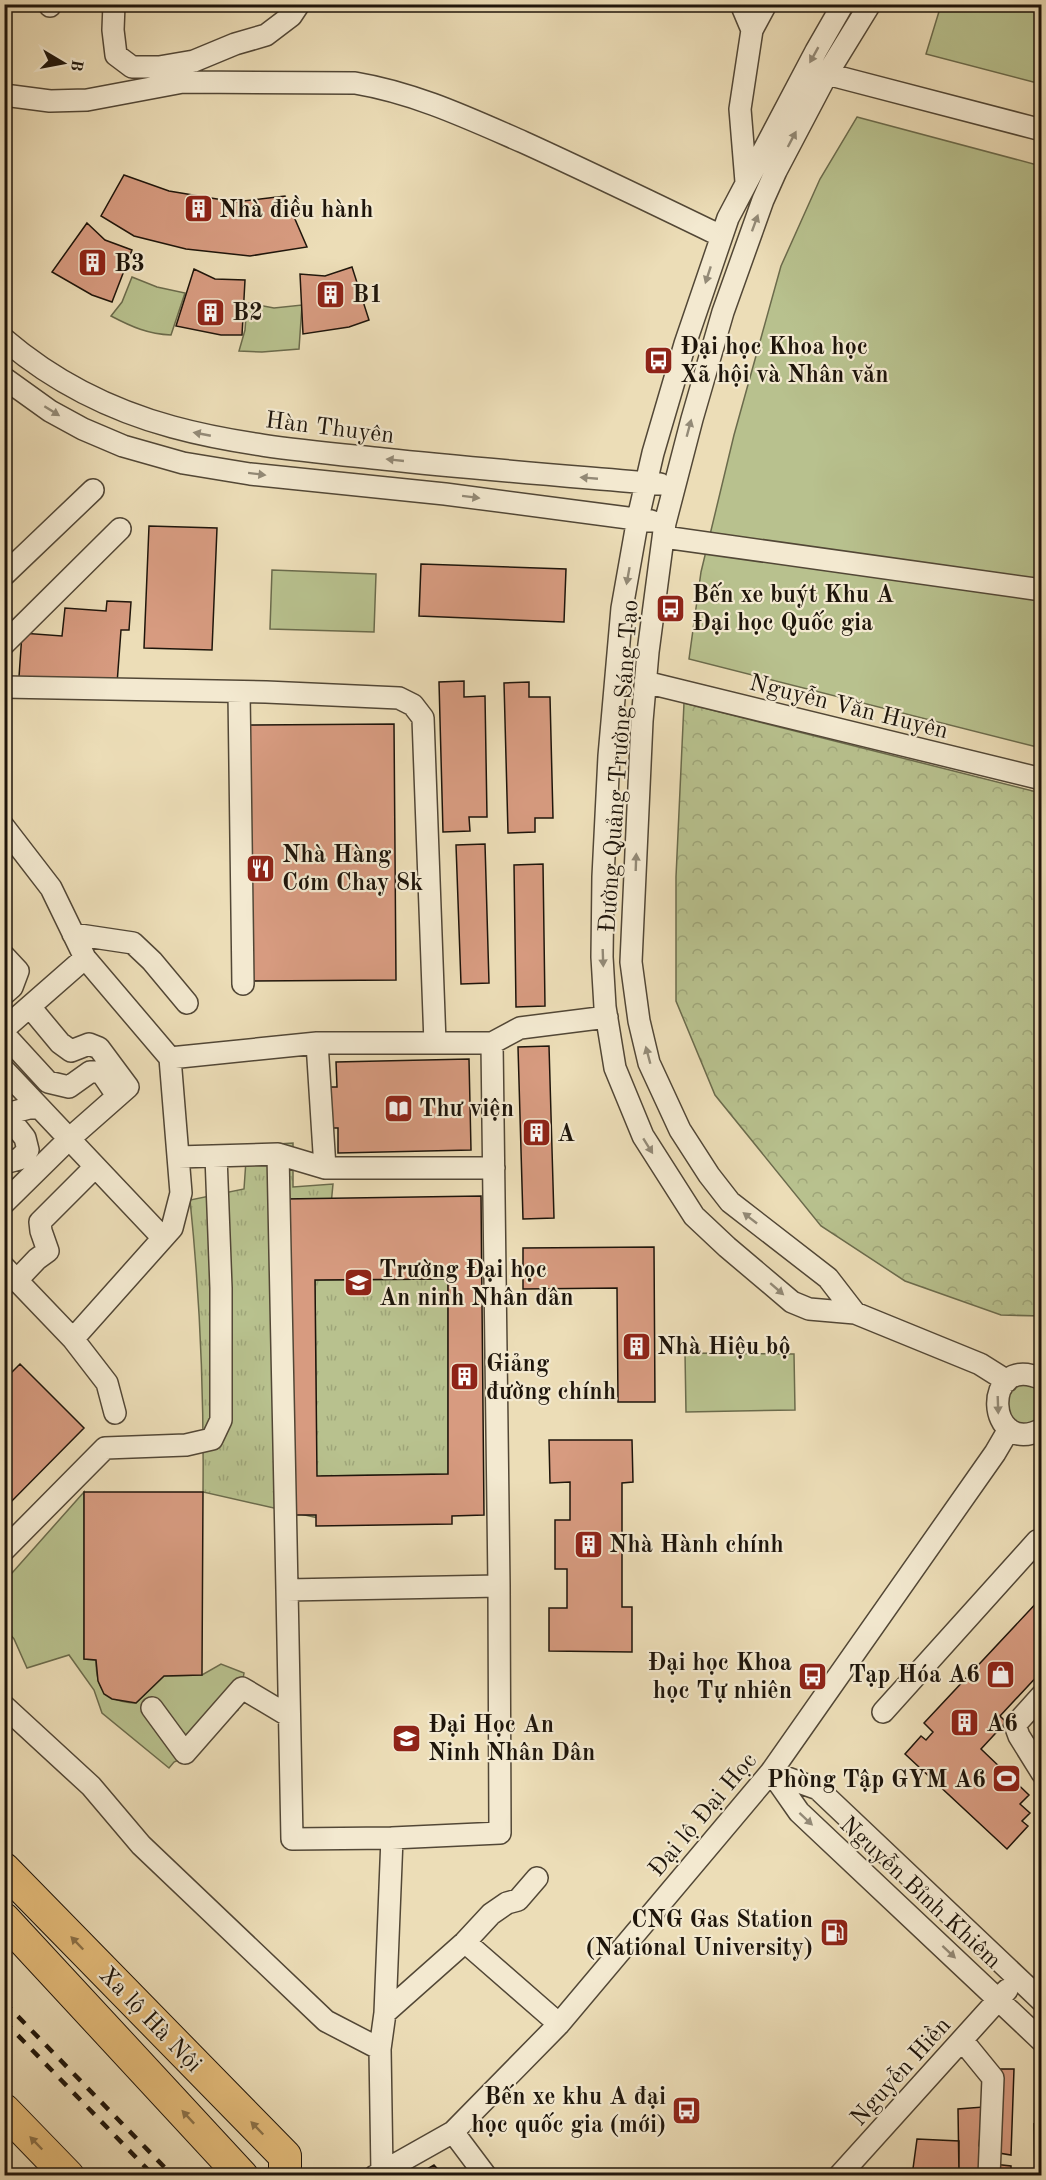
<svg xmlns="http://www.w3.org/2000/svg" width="1046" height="2180" font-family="'Old Standard TT',serif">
	<defs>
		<pattern id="forest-crowns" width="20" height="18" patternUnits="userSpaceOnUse" patternTransform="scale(1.5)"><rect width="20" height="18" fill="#b8c18e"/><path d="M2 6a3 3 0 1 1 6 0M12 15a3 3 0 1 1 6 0" fill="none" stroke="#9ea579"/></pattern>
		<pattern id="park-tufts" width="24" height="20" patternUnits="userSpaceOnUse" patternTransform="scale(1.5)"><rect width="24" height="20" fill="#b8c18e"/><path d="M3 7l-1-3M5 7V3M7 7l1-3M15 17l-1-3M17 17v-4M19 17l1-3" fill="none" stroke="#9ea579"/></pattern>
	</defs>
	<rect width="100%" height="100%" fill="#ecddb7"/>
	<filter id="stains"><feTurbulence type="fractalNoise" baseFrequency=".00333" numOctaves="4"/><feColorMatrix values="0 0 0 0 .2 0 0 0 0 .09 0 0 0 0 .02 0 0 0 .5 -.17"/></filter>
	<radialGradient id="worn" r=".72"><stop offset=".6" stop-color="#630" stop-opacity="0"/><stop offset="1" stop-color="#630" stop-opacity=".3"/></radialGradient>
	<path fill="#b8c18e" stroke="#6b6b4c" stroke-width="1.5" d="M941,5H1041V84L926,54Z
		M857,117L1041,166V748L689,659L701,572L734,435L781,266L820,179Z
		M132,277L157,287L185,293L171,335C148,334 132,327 111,316L122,302Z
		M247,303L274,308L302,305L299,349L262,352L239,351L245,330Z
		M272,570L376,574L374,632L270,629Z
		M685,1353L794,1354L795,1410L686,1412Z
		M1017,1383L1037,1386L1041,1390V1419L1030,1426L1010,1420L1004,1399Z
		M84,1492V1659L96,1660C96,1689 105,1702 136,1703L164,1676L202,1675L221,1664L244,1673L238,1710L209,1730L192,1754L174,1762L169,1768L102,1713L94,1690L69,1655L27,1668L14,1639L5,1628L4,1582Z"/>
	<path fill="url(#forest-crowns)" stroke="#6b6b4c" stroke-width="1.5" d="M684,703L1041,793V1316L1001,1315L905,1281L821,1226L715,1095L676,1001V877Z"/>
	<path fill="url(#park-tufts)" stroke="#6b6b4c" stroke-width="1.5" d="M293,1143V1187L333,1184L329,1226L296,1221L316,1412L315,1280L448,1279V1474L322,1476L327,1520L203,1492C204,1395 200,1297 190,1200L244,1189L247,1146Z"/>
	<path fill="#d79b80" stroke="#1e150b" stroke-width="1.5" fill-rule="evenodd" d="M124,175L169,191L235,202L285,196L307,247L250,256L186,249L134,236L101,216Z
		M87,223L105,240L132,250L112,302L92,295L52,272Z
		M352,267L369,320L349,327L303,334L300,274L325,276Z
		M194,269L215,279L245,280L242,335H221L176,326Z
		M149,526L217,528L212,650L144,648Z
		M421,564L566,569L564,622L419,616Z
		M107,601L131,602L129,630H121L117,684L19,677L22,633L62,636L65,608L106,611Z
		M464,681V697L485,696L487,817H469L470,831L443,832L439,682Z
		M529,682V697H550L553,818H535V832L508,833L504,683Z
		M394,724L396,980L252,981L250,725Z
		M485,844L489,983L461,984L456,845Z
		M543,864L545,1006L516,1007L514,865Z
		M549,1046L554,1218L523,1219L518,1047Z
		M469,1059L471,1150L338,1153V1128H327L326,1087H337L336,1062Z
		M481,1196L484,1515L452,1516V1524L316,1526V1515H288L284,1199ZM448,1279V1474L317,1476L315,1280Z
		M654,1247L655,1402H618L617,1288L523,1289V1248Z
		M20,1364L84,1428L4,1509V1368L10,1374Z
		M549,1440H632L633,1482L622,1483V1607H632V1652L549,1651V1608H567V1569H555V1520H570V1482L550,1483Z
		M84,1492H203L202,1675L164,1676L136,1703L112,1699L104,1694L98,1681L96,1660L84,1659Z
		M1042,1597V1671L1000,1716L1006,1722L981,1749L1029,1795L1020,1804L1030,1813L1022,1821L1028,1826L1007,1849L905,1754L921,1736L926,1740L933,1732L924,1723Z
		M996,2069H1014L1011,2155L993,2152Z
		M983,2107L979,2146L984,2147L983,2176H959L958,2109Z
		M1042,2117V2176H1035L1034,2124L1040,2125Z
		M917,2139L959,2141V2176H912Z
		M993,2164L1011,2166V2176H992Z
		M434,2165L444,2176H415Z"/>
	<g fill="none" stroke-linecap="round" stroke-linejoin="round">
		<defs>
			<path id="minor" d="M114,4L113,30L116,55L132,67H159L194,61L235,44L266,35L291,16L299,4
				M741,4L752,30L740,109L746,182
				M843,4L816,51L728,218L685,344L653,453L638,518L622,608L609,756L603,877L602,957L605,1007L615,1068L643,1136L694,1216L727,1247L792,1302L809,1309L855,1313L980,1364L1007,1381
				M50,6V4
				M752,30L766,4
				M827,74L1042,130
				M4,95L50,101L87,100L183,82L355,83C415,93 468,118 523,142C589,172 655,204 721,236
				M4,339C117,436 242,444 383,459C476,469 568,476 660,484
				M4,378L50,411L83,429L123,446L183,463L250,474L445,494L651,521
				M664,537L1042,590
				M4,575L93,490
				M4,644L120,529
				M645,682L1042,779
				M4,687L266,692L399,698L413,705L423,718L435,1043
				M239,692L243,984
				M4,827L51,888L85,958
				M73,934L133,943L152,961L187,1003
				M4,956L18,971L12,987L4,994
				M4,1029L85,958L170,1058L181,1193L172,1228L73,1339L4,1267
				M4,1034L48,1082L69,1087L90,1072H101L116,1094
				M317,1043L325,1168H494
				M492,1043L520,1028L607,1017
				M170,1058L317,1043H492L499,1586
				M4,1070L163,1238
				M278,1154L287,1590
				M178,1157L278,1154L325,1168
				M4,1163L19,1159L28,1150L25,1138L10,1119L14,1112L29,1108H40
				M4,1203L69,1139L128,1087L99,1048L89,1044L71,1051L60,1043L30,1007
				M17,1280L37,1259L48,1251L41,1231L40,1222L95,1167
				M855,1313L828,1278L730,1202L709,1175L680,1130L649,1063L639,1021L631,962L642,721L648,652L665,523L692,419L723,312L763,200L776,171L827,74L870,4
				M73,1339L107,1383L115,1413
				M1042,1379C980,1351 986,1459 1042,1429
				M4,1550L105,1448L186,1445L212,1439L221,1420V1288L216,1156
				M1042,1695L1015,1725L1019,1736L1042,1773
				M4,1706L91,1786L141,1845L326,2021L380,2049
				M152,1708L185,1753L242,1688L289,1716
				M883,1712L1037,1541H1042
				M771,1772L799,1812L1042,2041
				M771,1772L818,1789L1042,2001
				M465,1942L491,1914L507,1903L518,1900L537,1878
				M385,2013L465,1942L559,2024
				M962,2040L993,2078L989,2176
				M453,2132L486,2176
				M382,2173L380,2049L385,2013L392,1838L292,1839L287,1590L499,1586L500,1833L392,1838
				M375,2176L453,2132L559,2024L771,1772L995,1453L1009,1429
				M839,2176L1007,1990"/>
			<path id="highway" d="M4,1869L285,2156V2176
				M4,1919L242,2176
				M4,2110L68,2176"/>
		</defs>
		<use href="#minor" stroke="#524736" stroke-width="24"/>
		<use href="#highway" stroke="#1e150b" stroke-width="34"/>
		<use href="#minor" stroke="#f3e9d0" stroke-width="21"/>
		<use href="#highway" stroke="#e6be7c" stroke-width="32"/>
		<path stroke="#1e150b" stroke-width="4.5" stroke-dasharray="10 10" stroke-linecap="butt" d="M4,2002L173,2176
			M4,2021L154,2176"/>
	</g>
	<defs><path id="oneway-solid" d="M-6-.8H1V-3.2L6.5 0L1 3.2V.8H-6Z" transform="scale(1.5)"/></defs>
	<g fill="#938a77">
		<use href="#oneway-solid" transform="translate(814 55) rotate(119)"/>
		<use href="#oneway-solid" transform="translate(792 139) rotate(-62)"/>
		<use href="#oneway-solid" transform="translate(755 223) rotate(-70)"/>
		<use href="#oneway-solid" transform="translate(708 275) rotate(108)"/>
		<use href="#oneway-solid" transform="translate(52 411) rotate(32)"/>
		<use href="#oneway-solid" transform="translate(689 428) rotate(-75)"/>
		<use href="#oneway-solid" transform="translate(202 434) rotate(-169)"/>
		<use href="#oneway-solid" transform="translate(395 460) rotate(-174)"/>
		<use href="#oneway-solid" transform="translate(257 474) rotate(7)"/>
		<use href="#oneway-solid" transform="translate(589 478) rotate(-175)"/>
		<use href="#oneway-solid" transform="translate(471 497) rotate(7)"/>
		<use href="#oneway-solid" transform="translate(628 576) rotate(100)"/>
		<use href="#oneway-solid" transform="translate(636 862) rotate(-88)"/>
		<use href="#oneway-solid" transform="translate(603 958) rotate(88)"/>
		<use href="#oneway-solid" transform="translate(648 1055) rotate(-105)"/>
		<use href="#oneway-solid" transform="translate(648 1146) rotate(58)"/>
		<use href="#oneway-solid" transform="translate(750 1218) rotate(-142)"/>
		<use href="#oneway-solid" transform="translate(777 1289) rotate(41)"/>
		<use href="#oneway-solid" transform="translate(998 1405) rotate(88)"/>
		<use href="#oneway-solid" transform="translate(806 1819) rotate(43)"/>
		<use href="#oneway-solid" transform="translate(949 1952) rotate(43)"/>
	</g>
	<g fill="#8c7249">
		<use href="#oneway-solid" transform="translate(77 1943) rotate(-134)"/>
		<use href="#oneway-solid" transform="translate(188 2117) rotate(-133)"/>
		<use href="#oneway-solid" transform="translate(257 2128) rotate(-134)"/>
		<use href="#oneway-solid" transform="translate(36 2143) rotate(-134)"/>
	</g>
	<defs>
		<symbol id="building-square" viewBox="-11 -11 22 22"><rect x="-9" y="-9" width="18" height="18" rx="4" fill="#8f2418" stroke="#f3e9d0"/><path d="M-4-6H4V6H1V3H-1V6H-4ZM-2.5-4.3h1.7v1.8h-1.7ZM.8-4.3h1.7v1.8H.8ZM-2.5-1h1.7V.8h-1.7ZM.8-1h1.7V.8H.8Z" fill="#fff"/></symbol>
		<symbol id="bus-square" viewBox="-11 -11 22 22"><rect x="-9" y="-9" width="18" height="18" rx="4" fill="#8f2418" stroke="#f3e9d0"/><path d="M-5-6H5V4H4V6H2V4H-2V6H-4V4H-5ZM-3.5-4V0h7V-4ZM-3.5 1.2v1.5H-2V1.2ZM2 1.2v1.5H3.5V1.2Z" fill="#fff"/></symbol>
		<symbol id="restaurant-square" viewBox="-11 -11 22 22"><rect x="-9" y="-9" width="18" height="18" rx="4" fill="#8f2418" stroke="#f3e9d0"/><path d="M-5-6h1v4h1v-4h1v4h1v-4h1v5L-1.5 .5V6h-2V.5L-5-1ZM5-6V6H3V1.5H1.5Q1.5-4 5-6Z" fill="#fff"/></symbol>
		<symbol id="library-square" viewBox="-11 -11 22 22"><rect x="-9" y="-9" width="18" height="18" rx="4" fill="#8f2418" stroke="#f3e9d0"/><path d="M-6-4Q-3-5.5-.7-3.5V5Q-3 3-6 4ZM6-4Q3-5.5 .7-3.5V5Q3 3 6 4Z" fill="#fff"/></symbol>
		<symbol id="university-square" viewBox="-11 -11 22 22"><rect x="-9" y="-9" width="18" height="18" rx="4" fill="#8f2418" stroke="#f3e9d0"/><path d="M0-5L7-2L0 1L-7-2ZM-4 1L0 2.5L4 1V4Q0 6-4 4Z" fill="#fff"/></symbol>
		<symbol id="shop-square" viewBox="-11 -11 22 22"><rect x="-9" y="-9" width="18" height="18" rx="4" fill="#8f2418" stroke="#f3e9d0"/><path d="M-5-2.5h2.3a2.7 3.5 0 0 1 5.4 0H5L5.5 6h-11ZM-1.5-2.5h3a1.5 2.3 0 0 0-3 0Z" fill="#fff"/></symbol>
		<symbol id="school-square" viewBox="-11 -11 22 22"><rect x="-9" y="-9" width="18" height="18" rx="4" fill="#8f2418" stroke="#f3e9d0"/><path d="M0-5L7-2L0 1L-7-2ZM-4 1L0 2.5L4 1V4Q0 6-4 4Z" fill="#fff"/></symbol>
		<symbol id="stadium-square" viewBox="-11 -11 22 22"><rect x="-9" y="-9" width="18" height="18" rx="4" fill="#8f2418" stroke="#f3e9d0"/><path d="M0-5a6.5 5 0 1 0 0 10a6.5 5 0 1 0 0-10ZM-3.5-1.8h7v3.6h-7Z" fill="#fff"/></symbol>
		<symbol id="fuel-square" viewBox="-11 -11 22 22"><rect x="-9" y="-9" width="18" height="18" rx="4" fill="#8f2418" stroke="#f3e9d0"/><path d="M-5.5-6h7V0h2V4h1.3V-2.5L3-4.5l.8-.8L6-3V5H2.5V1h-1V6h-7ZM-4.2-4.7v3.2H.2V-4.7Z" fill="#fff"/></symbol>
	</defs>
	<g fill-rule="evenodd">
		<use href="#building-square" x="182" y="192" width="33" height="33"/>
		<use href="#building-square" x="76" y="246" width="33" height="33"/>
		<use href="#building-square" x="314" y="278" width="33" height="33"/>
		<use href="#building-square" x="194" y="296" width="33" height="33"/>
		<use href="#bus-square" x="642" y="344" width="33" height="33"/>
		<use href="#bus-square" x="654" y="592" width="33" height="33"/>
		<use href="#restaurant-square" x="244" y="852" width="33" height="33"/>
		<use href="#library-square" x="382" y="1092" width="33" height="33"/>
		<use href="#building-square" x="520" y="1116" width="33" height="33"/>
		<use href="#university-square" x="342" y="1266" width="33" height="33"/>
		<use href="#building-square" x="620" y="1330" width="33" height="33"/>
		<use href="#building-square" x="448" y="1360" width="33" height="33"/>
		<use href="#building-square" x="572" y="1528" width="33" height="33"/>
		<use href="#shop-square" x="984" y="1658" width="33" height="33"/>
		<use href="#bus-square" x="796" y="1660" width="33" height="33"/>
		<use href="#building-square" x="948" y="1706" width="33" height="33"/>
		<use href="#school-square" x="390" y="1722" width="33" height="33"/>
		<use href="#stadium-square" x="990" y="1762" width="33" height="33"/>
		<use href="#fuel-square" x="818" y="1916" width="33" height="33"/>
		<use href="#bus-square" x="670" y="2094" width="33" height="33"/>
	</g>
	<g text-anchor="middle" stroke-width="4.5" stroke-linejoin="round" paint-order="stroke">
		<g font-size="24" font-weight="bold" fill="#1e150b" stroke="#f3e9d0" text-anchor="start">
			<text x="219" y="217">Nhà điều hành</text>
			<text x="114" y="271">B3</text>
			<text x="352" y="302">B1</text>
			<text x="232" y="320">B2</text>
			<text x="680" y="354">Đại học Khoa học<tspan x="680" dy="28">Xã hội và Nhân văn</tspan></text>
			<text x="692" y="602">Bến xe buýt Khu A<tspan x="692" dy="28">Đại học Quốc gia</tspan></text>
			<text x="282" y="862">Nhà Hàng<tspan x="282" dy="28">Cơm Chay 8k</tspan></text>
			<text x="419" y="1116">Thư viện</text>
			<text x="557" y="1141">A</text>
			<text x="379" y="1277">Trường Đại học<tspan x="379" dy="28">An ninh Nhân dân</tspan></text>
			<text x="657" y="1354">Nhà Hiệu bộ</text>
			<text x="486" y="1371">Giảng<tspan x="486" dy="28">đường chính</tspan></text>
			<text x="609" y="1552">Nhà Hành chính</text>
			<text x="792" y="1670" text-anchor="end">Đại học Khoa<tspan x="792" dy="28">học Tự nhiên</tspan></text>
			<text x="980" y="1682" text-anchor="end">Tạp Hóa A6</text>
			<text x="986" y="1731">A6</text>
			<text x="428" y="1732">Đại Học An<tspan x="428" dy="28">Ninh Nhân Dân</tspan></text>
			<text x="986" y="1787" text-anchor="end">Phòng Tập GYM A6</text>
			<text x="813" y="1927" text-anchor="end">CNG Gas Station<tspan x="813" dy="28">(National University)</tspan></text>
			<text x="666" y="2104" text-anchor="end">Bến xe khu A đại<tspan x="666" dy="28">học quốc gia (mới)</tspan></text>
		</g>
		<g font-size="24" fill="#1e150b" stroke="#f3e9d0">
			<text transform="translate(330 427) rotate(7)" y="8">Hàn Thuyên</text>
			<text transform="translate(849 706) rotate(14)" y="8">Nguyễn Văn Huyên</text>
			<text transform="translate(618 766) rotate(-86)" y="8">Đường Quảng Trường Sáng Tạo</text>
			<text transform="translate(702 1814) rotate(-50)" y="8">Đại lộ Đại Học</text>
			<text transform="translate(921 1892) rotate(43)" y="8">Nguyễn Bỉnh Khiêm</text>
			<text transform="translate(151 2019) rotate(46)" y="8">Xa lộ Hà Nội</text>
			<text transform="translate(900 2071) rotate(-48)" y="8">Nguyễn Hiền</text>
		</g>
	</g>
	<rect width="1046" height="2180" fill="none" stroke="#ecddb7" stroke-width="24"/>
	<rect x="6" y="6" width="1034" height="2168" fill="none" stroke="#1e150b" stroke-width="3"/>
	<rect x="12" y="12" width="1022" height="2156" fill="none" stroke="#1e150b" stroke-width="1.5"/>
	<g transform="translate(63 63) rotate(100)" stroke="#f3e9d0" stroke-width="4.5" paint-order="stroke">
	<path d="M0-4.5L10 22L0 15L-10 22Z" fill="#1e150b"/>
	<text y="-9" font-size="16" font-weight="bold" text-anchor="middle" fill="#1e150b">B</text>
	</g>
	<rect width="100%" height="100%" filter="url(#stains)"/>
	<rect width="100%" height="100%" fill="url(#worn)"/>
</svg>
